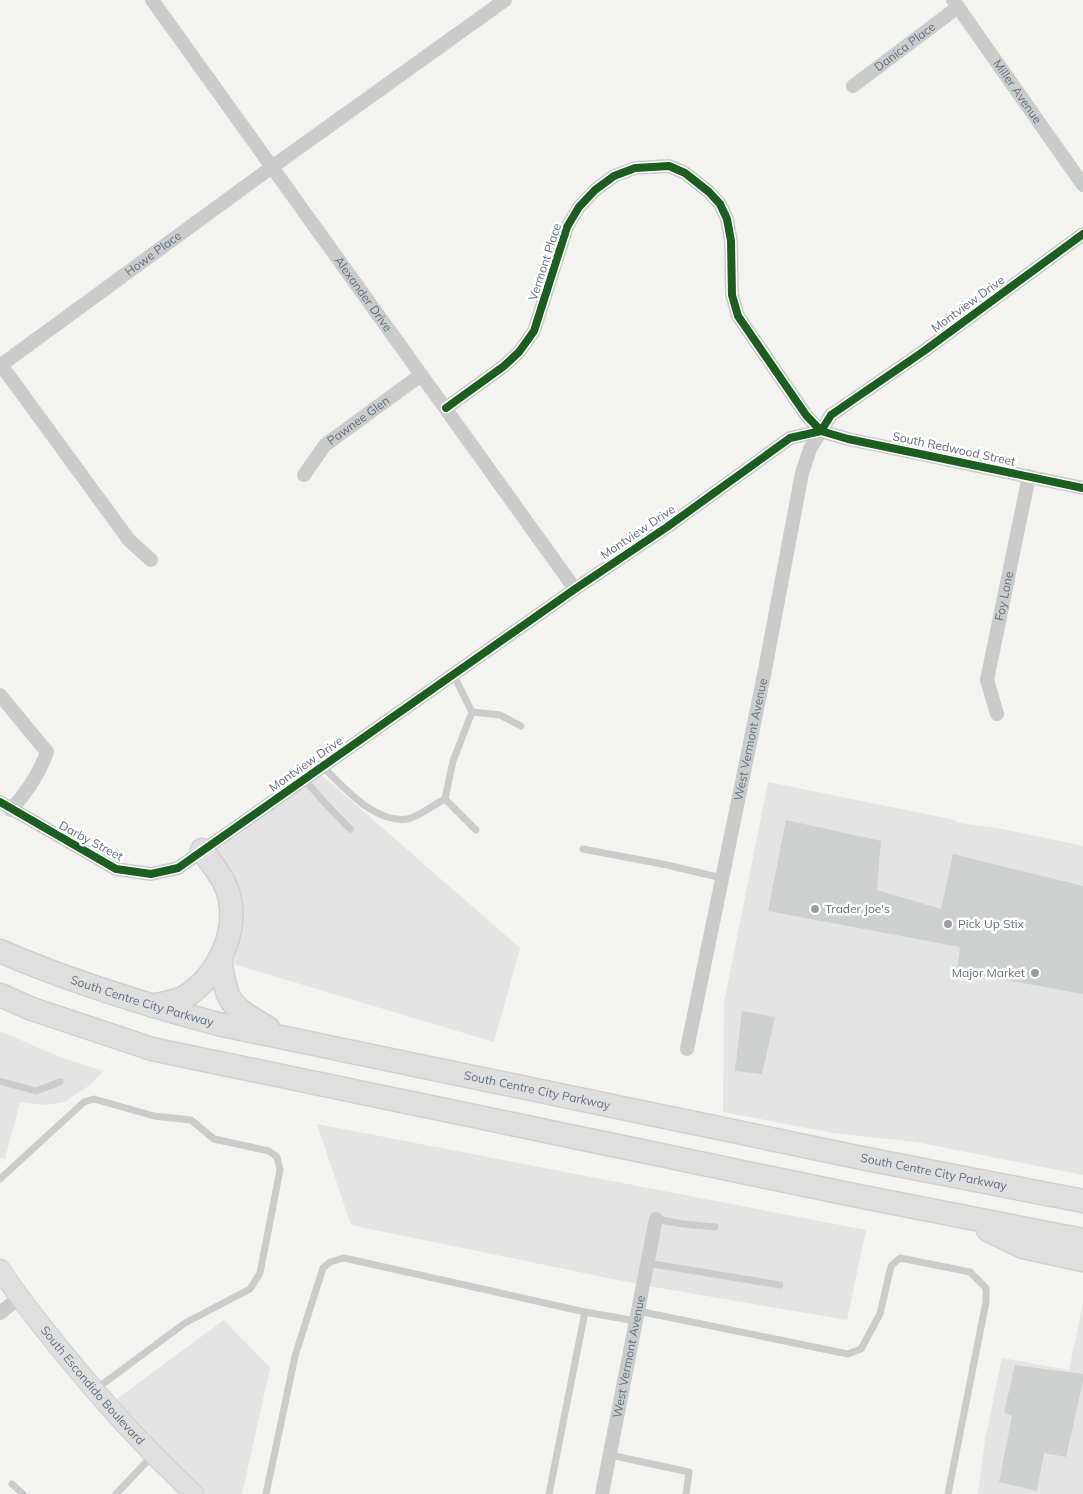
<svg xmlns="http://www.w3.org/2000/svg" width="1083" height="1494" font-family="Mulish,sans-serif">
	<rect width="100%" height="100%" fill="#f3f3f0"/>
	<path fill="#e3e4e3" d="M316,770L520,948L494,1042L220,960L230,926L202,850Z
		M768,782L955,820L959,823L1003,829L1083,846V1175L916,1142L833,1133L723,1112L724,1003Z
		M0,1031L60,1057L103,1071L90,1085L64,1102L44,1105L20,1102L5,1159L0,1158Z
		M317,1124L866,1230L847,1320L642,1285L351,1225Z
		M1083,1304V1494H978L985,1440L1002,1358L1069,1370Z
		M224,1320L270,1368L242,1494H194L107,1406Z"/>
	<path fill="#cecfcf" d="M786,820L881,841L877,890L941,909L953,854L1083,886V994L957,971L960,947L768,911Z
		M742,1011L775,1017L762,1074L735,1071Z
		M1015,1365L1083,1374V1381L1066,1457L1044,1453L1037,1491L999,1482L1012,1416L1004,1413Z"/>
	<g fill="none" stroke-linecap="round" stroke-linejoin="round">
		<defs>
			<g id="secondary">
				<path id="s9" d="M0,1269C19,1298 40,1324 62,1351C103,1402 146,1449 194,1494"/>
			</g>
			<g id="trunk">
				<path id="s10" d="M0,951C71,982 143,1004 218,1024L867,1159L1083,1201"/>
				<path d="M220,960C228,1005 229,1005 268,1028"/>
				<path d="M0,995L32,1009L152,1049L858,1196L1083,1240"/>
				<path d="M153,1006C163,1003 177,1002 186,996C219,975 241,928 227,889C222,875 211,863 202,850"/>
				<path d="M988,1230L1023,1247L1083,1260"/>
			</g>
		</defs>
		<use href="#secondary" stroke="#ced0d0" stroke-width="21"/>
		<use href="#trunk" stroke="#cfd0cf" stroke-width="25"/>
		<path stroke="#cacccc" stroke-width="7" d="M453,674L472,712L453,761L445,799L476,830
			M472,712L500,715L521,726
			M322,766C343,786 374,824 407,819C418,817 435,804 445,799
			M304,779L323,801L350,829
			M583,849L667,865L722,878
			M0,1081L36,1091L60,1082
			M0,1179L84,1102L94,1099L154,1116L191,1120L214,1139L269,1151L277,1157L280,1170L260,1273L250,1289L185,1323L96,1389
			M656,1219L683,1224L715,1227
			M647,1263L780,1285
			M638,1311L848,1354L861,1349L880,1314L891,1266L900,1258L970,1272L986,1288V1302L948,1494
			M610,1455L689,1472L686,1494
			M12,1484L23,1494
			M116,1494L153,1455
			M266,1494L295,1356L323,1268L330,1262L344,1258L585,1312L636,1321
			M549,1494L585,1312"/>
		<g stroke="#cacccc" stroke-width="14">
			<path id="s1" d="M152,0L575,589"/>
			<path id="s2" d="M953,0L1083,185"/>
			<path id="s3" d="M853,86L958,7"/>
			<path d="M446,408L504,366L519,352L534,331L567,227L579,207L595,190L614,176L635,168L669,166L685,173L709,192L720,204L727,219L731,241L732,295L738,316L806,415L821,431L848,439L1083,488"/>
			<path id="s4" d="M304,475L325,445L421,375"/>
			<path id="s5" d="M151,560L129,540L1,365L272,167L505,0"/>
			<path d="M0,695L47,752C39,775 27,792 11,810"/>
			<path id="s6" d="M997,714L987,680L1029,476"/>
			<path d="M0,802L116,869L151,874L178,868L575,589L667,527L790,438L821,431L831,415L924,351L1083,234"/>
			<path id="s7" d="M687,1049L764,675L802,473L810,449L821,431"/>
			<path d="M0,1313L19,1298"/>
			<path id="s8" d="M602,1494L656,1219"/>
		</g>
		<use href="#secondary" stroke="#dfdfe0" stroke-width="19"/>
		<use href="#trunk" stroke="#dfdfe0" stroke-width="22"/>
		<defs>
			<path id="cycleway" d="M446,408L504,366L519,352L534,331L567,227L579,207L595,190L614,176L635,168L669,166L685,173L709,192L720,204L727,219L731,241L732,295L738,316L806,415L821,431L848,439L1083,488
				M0,802L116,869L151,874L178,868L575,589L667,527L790,438L821,431L831,415L924,351L1083,234"/>
		</defs>
		<use href="#cycleway" stroke="#fff" stroke-width="11"/>
		<use href="#cycleway" stroke="#1b5e20" stroke-width="8"/>
	</g>
	<g fill="#949fa9" stroke="#fff" stroke-width="2">
		<circle cx="815" cy="909" r="5"/>
		<circle cx="948" cy="924" r="5"/>
		<circle cx="1035" cy="973" r="5"/>
	</g>
	<g text-anchor="middle" stroke-width="5" stroke-linejoin="round" paint-order="stroke">
		<g font-size="12" fill="#617283" stroke="#fff">
			<text dy="4" stroke="none"><textPath href="#s3" startOffset="65">Danica Place</textPath></text>
			<text dy="4" stroke="none"><textPath href="#s2" startOffset="112">Miller Avenue</textPath></text>
			<text dy="4" stroke="none"><textPath href="#s5" startOffset="435">Howe Place</textPath></text>
			<text transform="translate(545 262) rotate(-72)" y="4">Vermont Place</text>
			<text dy="4" stroke="none"><textPath href="#s1" startOffset="362">Alexander Drive</textPath></text>
			<text transform="translate(968 304) rotate(-36)" y="4">Montview Drive</text>
			<text dy="4" stroke="none"><textPath href="#s4" startOffset="78">Pawnee Glen</textPath></text>
			<text transform="translate(954 449) rotate(12)" y="4">South Redwood Street</text>
			<text transform="translate(638 532) rotate(-34)" y="4">Montview Drive</text>
			<text dy="4" stroke="none"><textPath href="#s6" startOffset="121">Foy Lane</textPath></text>
			<text dy="4" stroke="none"><textPath href="#s7" startOffset="316">West Vermont Avenue</textPath></text>
			<text transform="translate(306 764) rotate(-35)" y="4">Montview Drive</text>
			<text transform="translate(91 841) rotate(28)" y="4">Darby Street</text>
			<text dy="4" stroke="none"><textPath href="#s10" startOffset="151">South Centre City Parkway</textPath></text>
			<text dy="4" stroke="none"><textPath href="#s10" startOffset="556">South Centre City Parkway</textPath></text>
			<text dy="4" stroke="none"><textPath href="#s10" startOffset="961">South Centre City Parkway</textPath></text>
			<text dy="4" stroke="none"><textPath href="#s8" startOffset="140">West Vermont Avenue</textPath></text>
			<text dy="4" stroke="none"><textPath href="#s9" startOffset="149">South Escondido Boulevard</textPath></text>
		</g>
		<g font-size="12" fill="#617283" stroke="#fff" text-anchor="start">
			<text x="825" y="913">Trader Joe's</text>
			<text x="958" y="928">Pick Up Stix</text>
			<text x="1025" y="977" text-anchor="end">Major Market</text>
		</g>
	</g>
</svg>
